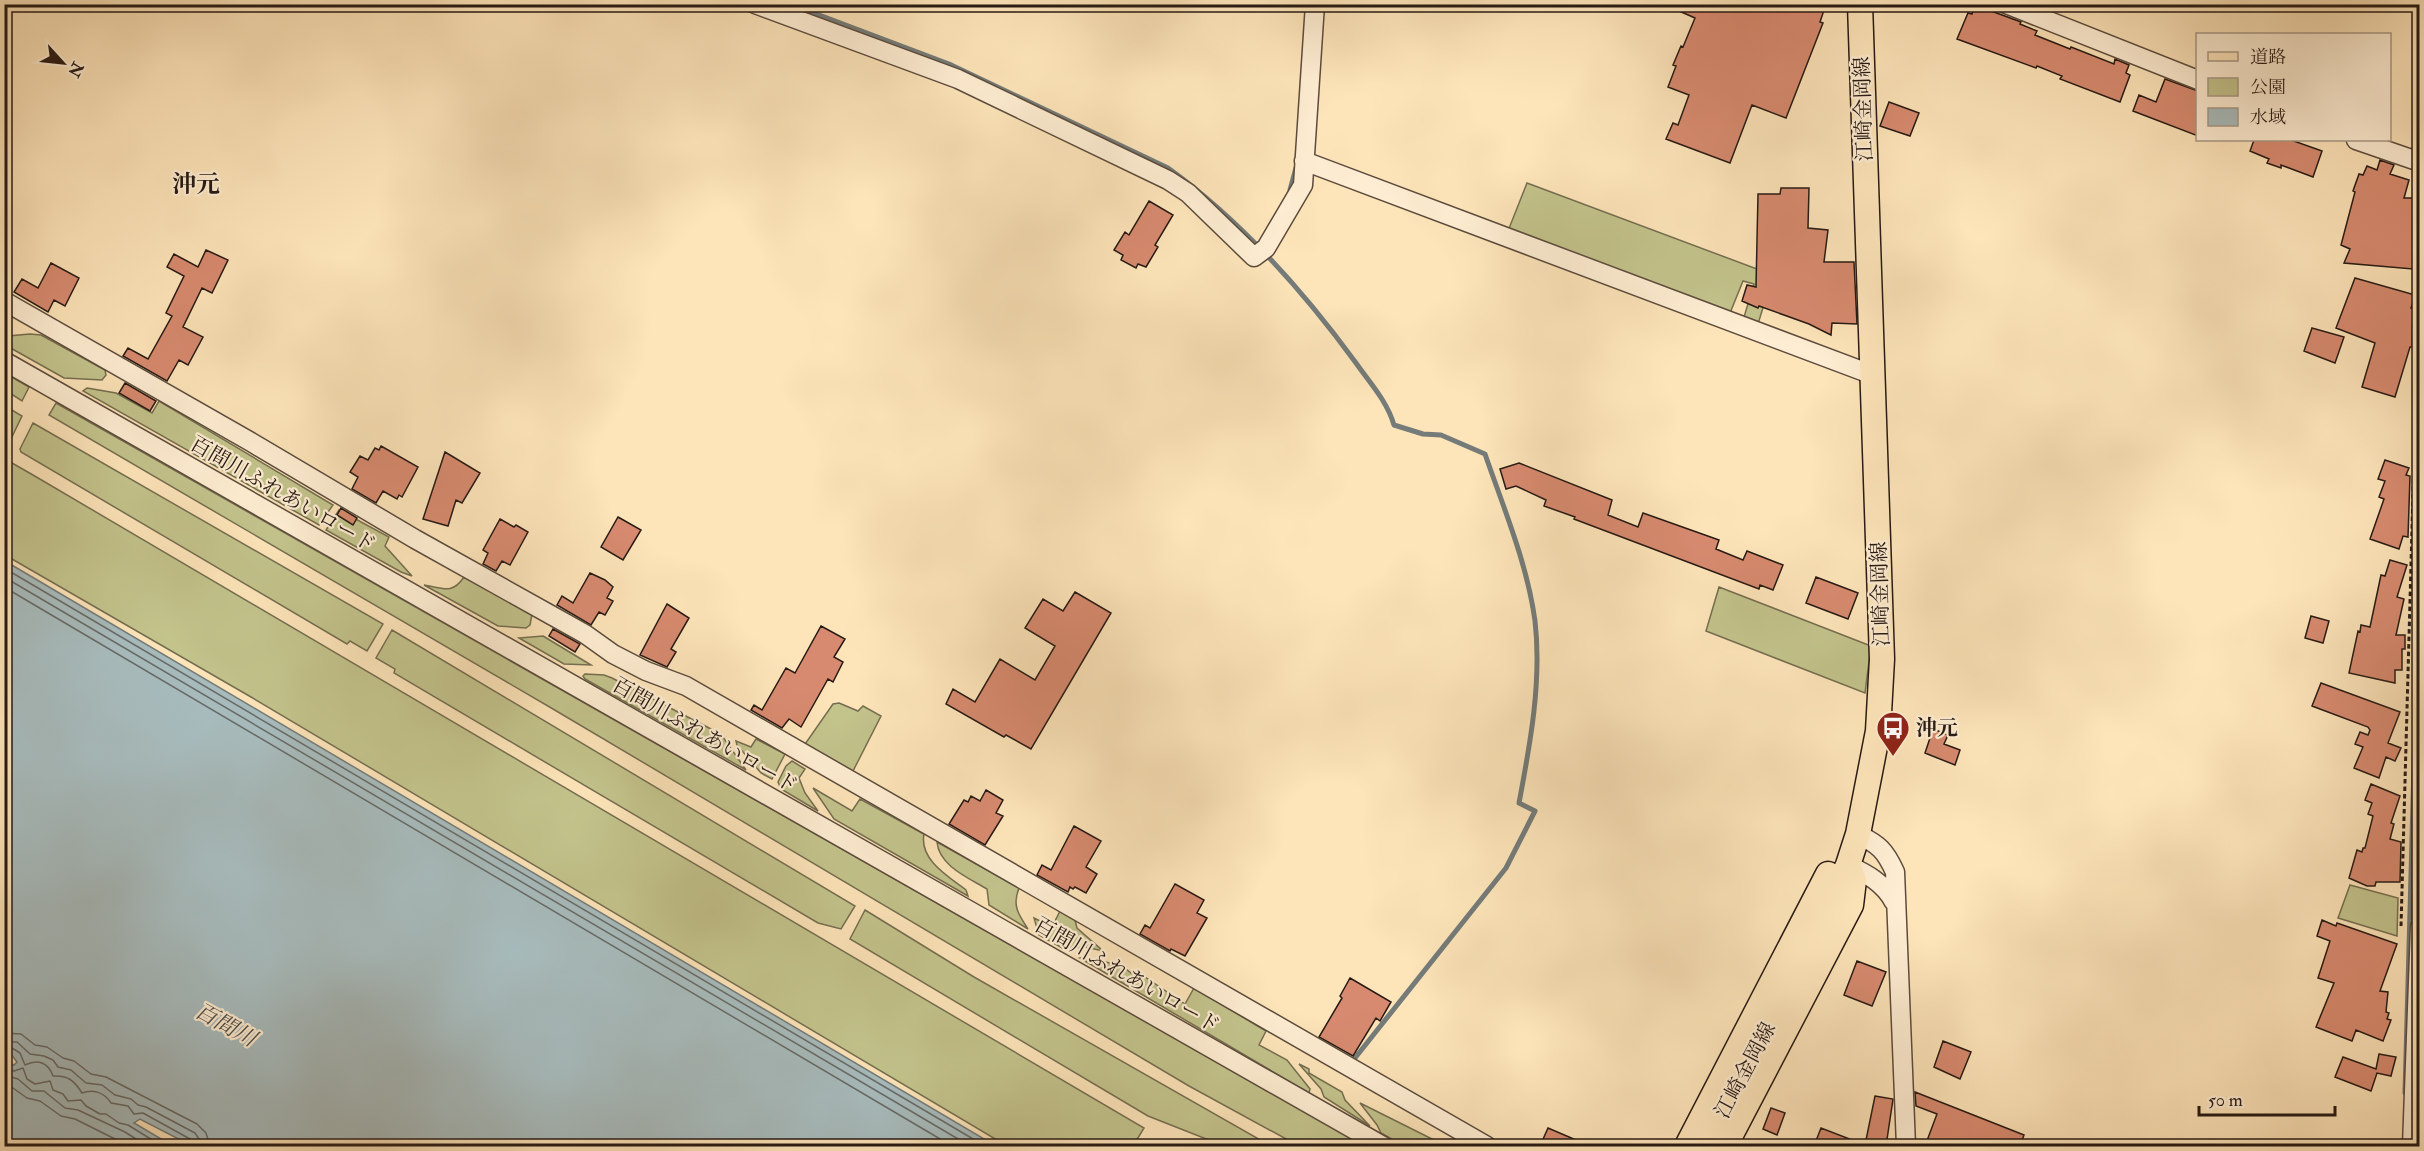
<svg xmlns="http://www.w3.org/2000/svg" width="2424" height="1151" font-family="'IM FELL Double Pica','Noto Serif JP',serif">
	<rect width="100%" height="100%" fill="#fde4b9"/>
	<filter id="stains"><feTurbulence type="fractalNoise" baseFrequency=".00333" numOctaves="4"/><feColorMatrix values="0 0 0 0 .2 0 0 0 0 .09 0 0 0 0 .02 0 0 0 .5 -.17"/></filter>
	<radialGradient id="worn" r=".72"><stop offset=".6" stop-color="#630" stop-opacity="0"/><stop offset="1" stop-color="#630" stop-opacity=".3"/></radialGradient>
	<path fill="#c3c38c" stroke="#756e50" stroke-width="1.5" d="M1527,183L1773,275L1758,324L1744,317L1754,284L1743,281L1730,313L1508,231Z
		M30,334L41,335L105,370L106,375L102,380L64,378L7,346L8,336Z
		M5,373L29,387L22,401L5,390Z
		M87,388L116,393L152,413L159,401L333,505L319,525L83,391Z
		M56,403L1365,1146H1299L1189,1086L553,709L49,415Z
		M5,406L22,416L9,443L5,441Z
		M33,423L383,624L367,651L350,641L347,644L21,452L20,449Z
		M5,459L33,475L1144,1128L1133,1146H1007L251,697L5,555Z
		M339,510L389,537L385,546L412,576L401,572L326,530Z
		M464,577L532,614L530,625L526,628L498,626L424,585C443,588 452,595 464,577Z
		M1719,587L1871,646L1865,693L1706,631Z
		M392,630L855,906L841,929L818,923L394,673L395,669L376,658Z
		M543,636L591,665L564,664L519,638Z
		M585,674L604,675L612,678L711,729L723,737L746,770L585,679L583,676Z
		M839,703L858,711L863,706L881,716L851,775L803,747L833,704Z
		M756,739L785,754L772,779L761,773L737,745L736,741L751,747Z
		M792,761L805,769L799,778L805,793L818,811L781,789L778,782L786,766Z
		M813,788L852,811L860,799L924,834C919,860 949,877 966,890L968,896L834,819Z
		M937,842L1019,888C1012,905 1018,914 1028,929L989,905L987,889C969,878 939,866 937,842Z
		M2350,885L2398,898L2397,936L2338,918Z
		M865,910L974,977L1271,1146H1224L1148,1116L850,939Z
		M1060,911L1075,920L1077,928L1103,951L1085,947L1064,949L1039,935L1034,918L1052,927Z
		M1085,957L1122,966L1135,976L1142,975L1185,1004L1194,988L1266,1031L1259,1045L1287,1060L1310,1089L1309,1093L1080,958Z
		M1299,1064L1309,1069V1073L1342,1092L1345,1100L1370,1126L1324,1097L1321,1089Z
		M1360,1103L1446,1146H1404L1381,1133L1377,1125Z"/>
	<path fill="#a7bbbc" stroke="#747b79" stroke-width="1.5" d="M5,561L996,1146H192L140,1119L134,1123L173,1146H5V1061L14,1065L17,1062L11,1054L4,1057Z"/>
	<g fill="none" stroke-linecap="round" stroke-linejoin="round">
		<path stroke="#676a68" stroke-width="1.5" d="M4,568L985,1146
			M4,577L970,1146
			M4,587L952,1146
			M4,1033L21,1034L35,1045L47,1047L63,1058L74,1061L91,1074L106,1077L197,1124L206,1133L210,1146
			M4,1042H17L30,1054L44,1056L53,1060L58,1067L71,1070L86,1083L102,1085L115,1095L131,1099L138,1105L146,1107L195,1133L199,1139L201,1146
			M4,1050L12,1048L20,1053L25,1065C38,1059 48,1062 53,1076C67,1075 74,1080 82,1093C93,1089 104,1092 111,1103L128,1106L134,1114L143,1113L190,1139L193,1146
			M4,1067L14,1071L23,1068L27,1079L35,1084L50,1081L53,1090L63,1094L68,1101L81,1100L86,1106L100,1114H106L119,1123L128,1125L162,1146
			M4,1075L18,1079L32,1091H44L65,1108L78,1110L125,1132L147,1146
			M4,1086L13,1088L27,1098L40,1101L61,1116L75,1119L129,1146"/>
		<path stroke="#747b79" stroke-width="5" d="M790,4L949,64L1168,168C1239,219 1304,292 1356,363C1370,383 1387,401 1394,425L1423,434L1441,435L1485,454C1504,509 1527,563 1535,621C1542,681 1530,745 1519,803L1535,811L1506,868L1351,1063
			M1290,190L1296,168
			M2405,1093L2420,548"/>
	</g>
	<path fill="#d78a6f" stroke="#271a14" stroke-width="1.5" d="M1663,4H1826L1820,22L1823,23L1786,118L1752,105L1730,163L1666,139L1673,123L1678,125L1689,95L1668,87L1676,66L1673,65L1681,46L1683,47L1695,18Z
		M1975,5L2021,22L2020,24L2037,31L2035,35L2070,49L2071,47L2114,64L2115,59L2129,65L2126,73L2130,75L2120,102L2060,79L2062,76L2037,66L2036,68L1957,39L1968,13L1972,14Z
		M2165,79L2198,91V136L2133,111L2139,95L2156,102Z
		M1889,102L1919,113L1910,136L1880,126Z
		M2254,140H2291L2322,151L2313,177L2281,165V168L2267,163L2269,159L2250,151Z
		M2380,160L2394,165L2390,174L2409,180L2404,198H2416L2413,269L2344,263L2350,249L2341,245L2355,192L2353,191L2359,174L2363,175L2367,166L2377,170Z
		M1781,188H1809L1808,228L1828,230L1824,262H1854L1857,324L1832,323L1831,335L1809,324L1759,306L1758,308L1742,301L1747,285L1756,287L1758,194H1780Z
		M1149,201L1173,215L1155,245L1158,247L1146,267L1138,264L1136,268L1121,260L1123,255L1114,250L1125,232L1129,235Z
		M206,250L228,260L212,293L202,288L183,327L203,337L188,365L179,360L167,381L123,356L128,348L148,359L172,316L166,313L184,276L167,267L174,254L198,267Z
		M51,263L79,278L65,306L54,300L48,312L14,292L22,279L38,288Z
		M2355,278L2415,295L2411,308L2413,309L2412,347H2410L2395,397L2362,387L2375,343L2336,328Z
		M2312,328L2344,337L2335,363L2304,351Z
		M125,383L156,401L150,411L119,393Z
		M381,446L418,467L402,497L399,495L397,499L383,491L376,503L352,489L358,477L350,472L360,456L368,460L375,448L379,450Z
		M445,452L480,473L462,503L456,500L448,526L423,519Z
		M2385,460L2409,468L2406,475L2410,476L2408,537L2403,536L2399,549L2370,539L2384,499L2379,497L2385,481L2378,479Z
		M1519,463L1612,500L1608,515L1638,527L1643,513L1719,540L1716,549L1743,560L1747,551L1783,565L1773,590L1760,585L1759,589L1574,519L1575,517L1544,506L1546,500L1516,486L1506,489L1500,469Z
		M341,508L357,518L353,525L337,515Z
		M618,517L641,530L623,560L601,547Z
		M500,519L514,527L516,525L528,532L510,565L502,561L496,571L483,564L488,553L483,550Z
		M2390,560L2407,565L2397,597L2404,599L2396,635H2405V649H2402V670H2395V683L2349,673L2358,631L2360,632L2361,625L2370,627L2381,575L2385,576Z
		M590,573L605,580L613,587L607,598L613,601L605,615L599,612L591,625L557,605L562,596L573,603Z
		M1816,577L1858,593L1848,619L1806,603Z
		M1075,592L1111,613L1031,749L1006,735L1004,737L946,704L953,689L975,702L1000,659L1035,680L1055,646L1025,628L1043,599L1063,611Z
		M667,604L689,618L671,649L676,652L667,667L640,655Z
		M2311,616L2329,621L2323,643L2305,638Z
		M821,626L845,639L834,657L843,662L833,682L828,679L801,727L789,719L782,728L751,710L754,705L762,710L786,668L795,673Z
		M553,629L580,644L575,652L549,636Z
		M2321,683L2400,712L2388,743L2401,748L2395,761L2386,757L2379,778L2354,768L2363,747L2355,744L2360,732L2368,735L2370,730L2368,727L2312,706Z
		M1933,729L1948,735L1944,744L1960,750L1955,765L1925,753Z
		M2371,784L2400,796L2391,823L2394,824L2390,839L2401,842L2400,882H2376L2375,886H2367L2349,878L2357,850L2362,852L2363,848H2365L2373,816L2368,814L2372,803L2365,800Z
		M986,790L1003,800L996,813L1003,816L985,845L949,824L964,800L968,802L971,796L980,801Z
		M1074,826L1101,841L1086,867L1097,874L1086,893L1075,887L1073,889L1070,887L1068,892L1037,875L1042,865L1051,870Z
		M1175,884L1204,900L1197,913L1207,918L1185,956L1171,949L1170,951L1140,934L1145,925L1150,928Z
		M2322,920L2336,926L2337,923L2397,944L2380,991L2388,992L2386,1012L2389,1013L2387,1019L2391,1020L2383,1041L2356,1030L2352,1041L2316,1027L2334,983L2318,978L2330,941L2317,936Z
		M1857,961L1886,972L1872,1006L1844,995Z
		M1350,978L1391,1002L1380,1021L1376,1018L1353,1056L1319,1037L1342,998L1340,996Z
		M1943,1041L1971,1052L1960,1079L1934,1067Z
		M2379,1054L2396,1057L2392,1072L2391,1076L2377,1073L2371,1091L2335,1077L2343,1057L2376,1069Z
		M1915,1092L2024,1135L2020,1146H1925L1937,1114L1916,1106Z
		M1875,1096L1893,1099L1886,1146H1814L1821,1128L1865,1145Z
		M1771,1108L1785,1113L1777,1135L1763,1129Z
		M1548,1128L1590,1146H1540Z"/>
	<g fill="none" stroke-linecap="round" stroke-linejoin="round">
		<defs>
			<path id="minor" d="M755,4L958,79L1168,180L1188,193L1254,257L1266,248L1303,185L1315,4
				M2006,4L2198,80
				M2356,140L2420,162
				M1304,161L1873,375
				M4,301L251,442L415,539L585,634L613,654L646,671L686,686L1487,1146
				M4,361L1383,1146
				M1858,834C1879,845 1885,850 1895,872L1906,1146
				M1848,865C1867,874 1884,883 1894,902
				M2412,1146L2420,927"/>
			<path id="major" d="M1687,1146L1828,874
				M1705,1146L1823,921L1848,865L1858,834L1878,731L1882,659L1860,4
				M1725,1146L1851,905L1854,880L1849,867"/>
		</defs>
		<use href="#minor" stroke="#5c4c3d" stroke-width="21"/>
		<use href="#major" stroke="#271a14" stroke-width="27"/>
		<path stroke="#271a14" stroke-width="3" stroke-dasharray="4.5 3" stroke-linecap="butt" d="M2401,926L2420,240"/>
		<use href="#minor" stroke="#feedd2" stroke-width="18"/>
		<use href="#major" stroke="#fde4b9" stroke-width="24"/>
	</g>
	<defs>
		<symbol id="bus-pin" viewBox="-11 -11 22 30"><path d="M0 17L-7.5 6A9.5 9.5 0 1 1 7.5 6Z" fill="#8f2418" stroke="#feedd2"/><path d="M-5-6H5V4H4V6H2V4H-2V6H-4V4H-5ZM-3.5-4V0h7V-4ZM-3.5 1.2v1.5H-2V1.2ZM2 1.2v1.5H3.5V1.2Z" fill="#fff"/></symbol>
	</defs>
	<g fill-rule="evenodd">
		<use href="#bus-pin" x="1874" y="709" width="38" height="52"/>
	</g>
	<g text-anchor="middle" stroke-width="4.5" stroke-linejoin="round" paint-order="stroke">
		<g font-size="21" fill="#271a14" stroke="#feedd2">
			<text transform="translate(1863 109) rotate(-92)" y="7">江崎金岡線</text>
			<text transform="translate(283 494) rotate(30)" y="7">百間川ふれあいロード</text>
			<text transform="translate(1880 594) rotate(-92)" y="7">江崎金岡線</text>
			<text transform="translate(705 735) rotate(30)" y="7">百間川ふれあいロード</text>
			<text transform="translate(1127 975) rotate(30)" y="7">百間川ふれあいロード</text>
			<text transform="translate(1745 1070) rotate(-62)" y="7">江崎金岡線</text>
		</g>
		<g font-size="21" font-weight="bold" fill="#271a14" stroke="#feedd2" text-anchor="start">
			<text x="1916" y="735">沖元</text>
		</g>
		<g font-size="22" font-style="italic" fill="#54524f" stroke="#feedd2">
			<text transform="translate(226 1024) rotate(29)" y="8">百間川</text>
		</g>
		<g font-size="24" font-weight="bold" fill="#271a14" stroke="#feedd2">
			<text x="196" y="192">沖元</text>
		</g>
	</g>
	<rect width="2424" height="1151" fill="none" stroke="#fde4b9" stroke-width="24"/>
	<rect x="6" y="6" width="2412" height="1139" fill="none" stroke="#271a14" stroke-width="3"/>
	<rect x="12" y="12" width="2400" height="1127" fill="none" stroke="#271a14" stroke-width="1.5"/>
	<rect x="2196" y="33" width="195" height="108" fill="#feedd2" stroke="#a89986" stroke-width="1.5"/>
	<rect x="2208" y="52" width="30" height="9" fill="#fde4b9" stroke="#a89986" stroke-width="1.5"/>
	<text x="2250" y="63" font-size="18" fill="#271a14">道路</text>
	<rect x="2208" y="78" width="30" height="18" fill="#c3c38c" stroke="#a89986" stroke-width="1.5"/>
	<text x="2250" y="93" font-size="18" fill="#271a14">公園</text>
	<rect x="2208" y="108" width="30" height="18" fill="#a7bbbc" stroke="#a89986" stroke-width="1.5"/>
	<text x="2250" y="123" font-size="18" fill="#271a14">水域</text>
	<g transform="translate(63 63) rotate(117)" stroke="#feedd2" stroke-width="4.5" paint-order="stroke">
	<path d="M0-4.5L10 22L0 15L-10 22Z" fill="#271a14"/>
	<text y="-9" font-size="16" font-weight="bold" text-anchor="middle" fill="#271a14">N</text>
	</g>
	<path d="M2199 1106v9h136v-9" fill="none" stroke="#271a14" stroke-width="3"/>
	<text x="2208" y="1106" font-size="18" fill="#271a14" stroke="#feedd2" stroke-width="4.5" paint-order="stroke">50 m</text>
	<rect width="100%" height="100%" filter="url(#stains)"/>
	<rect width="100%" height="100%" fill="url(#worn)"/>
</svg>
